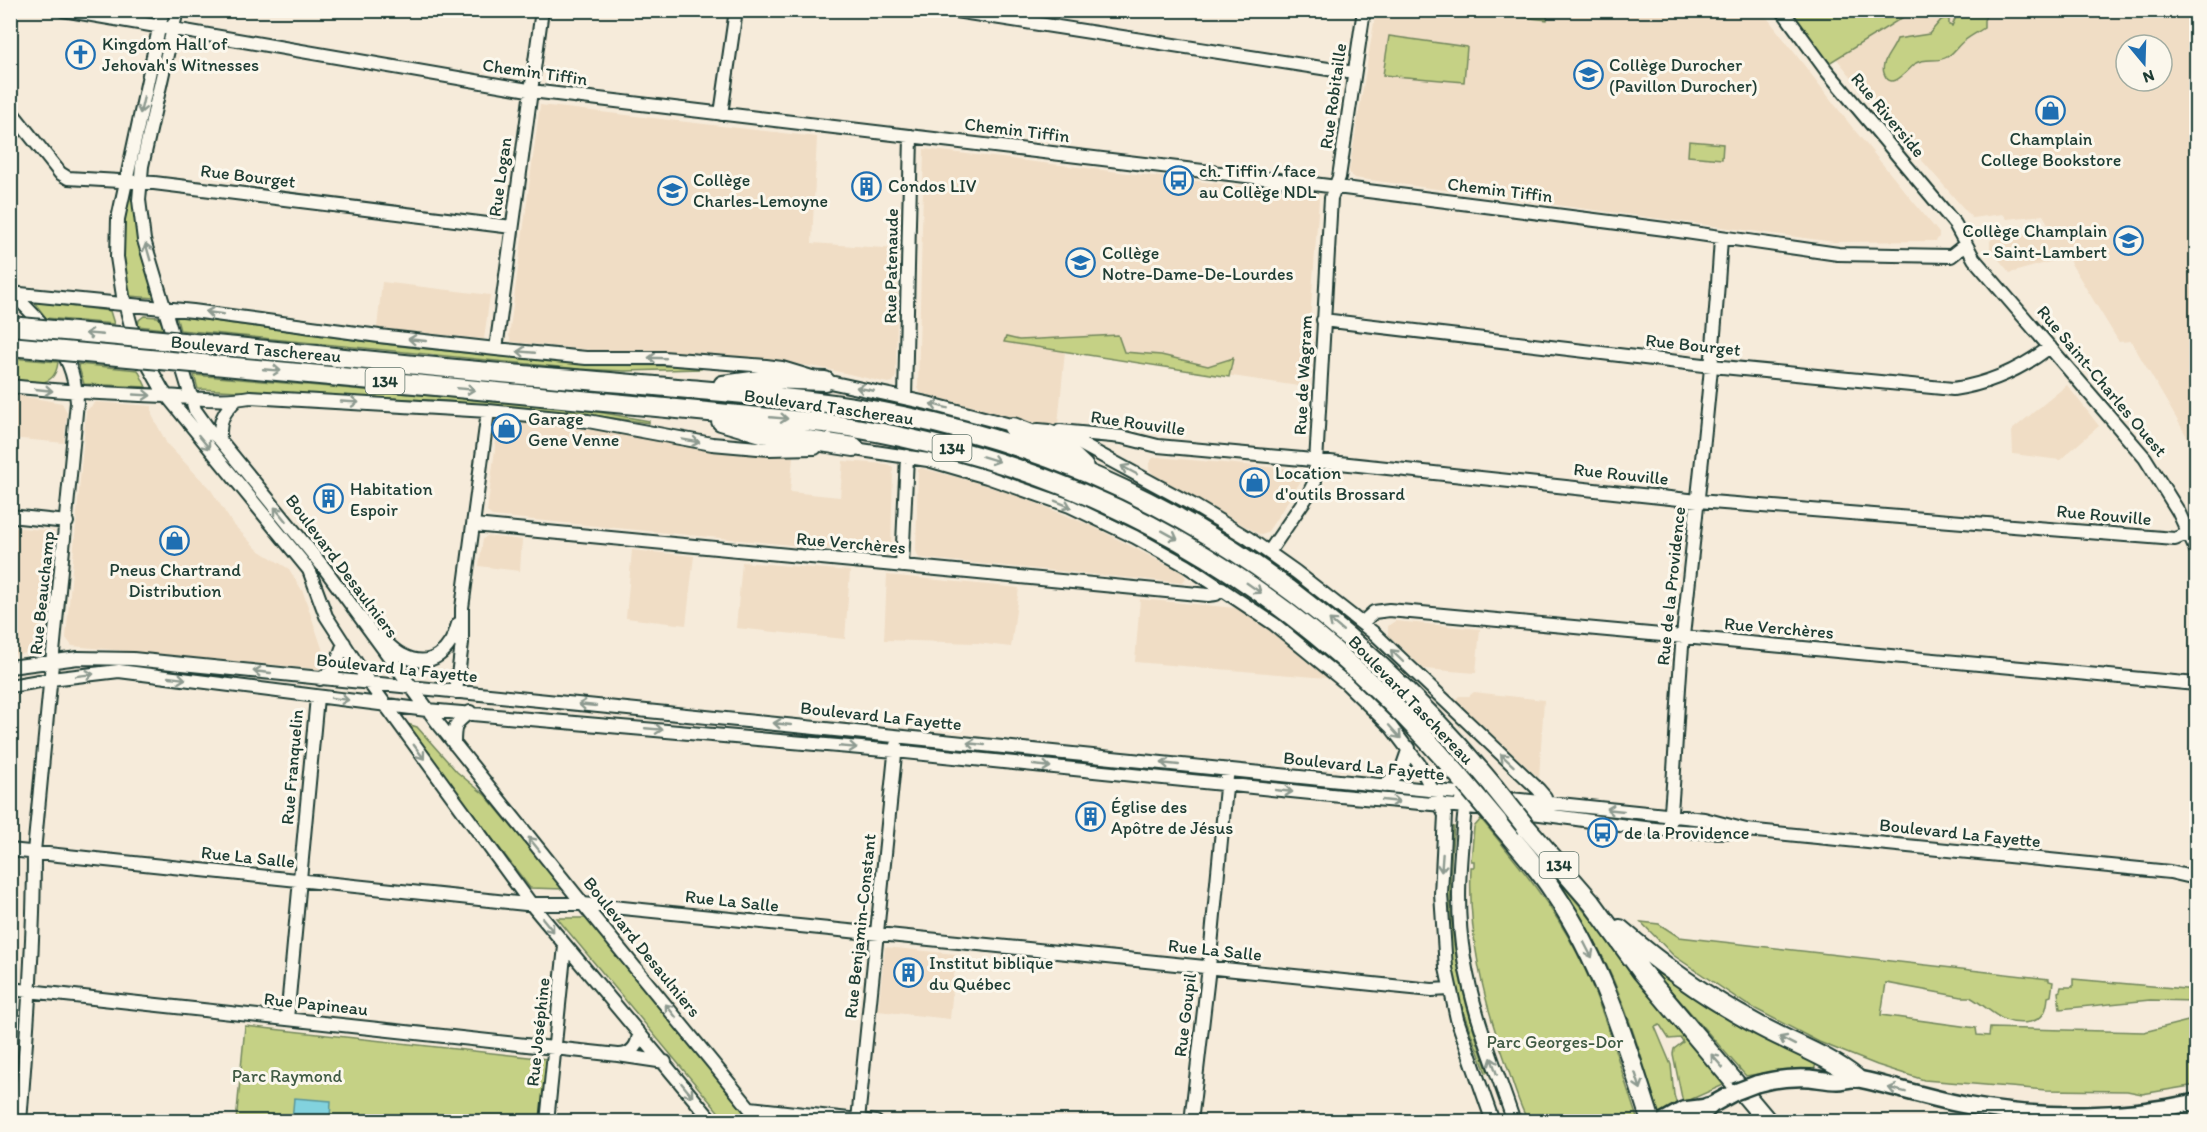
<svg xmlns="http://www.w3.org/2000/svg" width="2207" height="1132" font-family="Itim,sans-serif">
	<rect width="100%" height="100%" fill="#f6ebda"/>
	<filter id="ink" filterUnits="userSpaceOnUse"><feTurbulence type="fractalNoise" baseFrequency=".0167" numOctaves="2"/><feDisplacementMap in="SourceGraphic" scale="12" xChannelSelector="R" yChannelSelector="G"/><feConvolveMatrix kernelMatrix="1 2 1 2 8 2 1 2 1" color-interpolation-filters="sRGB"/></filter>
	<g filter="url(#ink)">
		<path fill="#f0ddc5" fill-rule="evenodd" d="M1758,10L1762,11L1852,127L1939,233V237L1936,241L1834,242L1354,178L1351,175L1349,171L1376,11Z
			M1913,11H2182L2196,35V452L2131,341L2119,342L2067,257L2010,273L1990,249V241L1994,237L2051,229L2043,215L2007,219L2003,214L1972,218L1886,119L1836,58ZM2126,45H2162V81H2126Z
			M540,105L817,137L812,243L898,249L896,376L893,382L888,383L827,369L762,358L669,351L590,350L512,342L509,336Z
			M924,149L1316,195L1319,199L1305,387L1065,351L1058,425L1031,422L921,393L918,388Z
			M382,282L490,295L484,339L377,328Z
			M2067,385L2099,426L2060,460L2013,454L2012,430Z
			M11,394L62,403L67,412L64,443L11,438Z
			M96,402L152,406V415L167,444L211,490L232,523L257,549L289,569L303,592L327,663L318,669L72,646L66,638L86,411Z
			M503,421L613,432L706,449L793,457L790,492L840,497L843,461L888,464L893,468L891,551L885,554L492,516L487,512L498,425Z
			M1158,457L1291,469L1300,475L1301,481L1267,533L1261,535L1154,475L1149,469V463L1153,458Z
			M921,468L971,481L1018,496L1092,526L1183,573L1186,578L1182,583L919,558L916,551L918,470Z
			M10,527L54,531L44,645L38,652L11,655Z
			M487,536L522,540L520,571L479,566L483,539Z
			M632,550L694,556L686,625L626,618Z
			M742,562L850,571L845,639L736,628Z
			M887,575L1019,588L1011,647L976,643L884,640Z
			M1140,599L1236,608L1269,630L1327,678L1135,662Z
			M1395,621L1480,629L1476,673L1424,669L1388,635V626Z
			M1474,692L1544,700L1539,778L1455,700L1459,696H1469Z
			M885,947L956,954L950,1019L878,1011Z"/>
		<path fill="#c5d185" stroke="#72875c" stroke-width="1.5" d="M1504,11H1548L1547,20L1503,15Z
			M1790,11H1913L1829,63Z
			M1964,11H1989L1984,20V28C1978,32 1970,36 1964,41C1958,45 1954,53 1947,57C1938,63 1926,57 1916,63C1910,67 1891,94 1884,73C1880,61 1894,50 1897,39L1929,34L1941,20L1946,18L1949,20V25L1952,26L1956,17L1963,14Z
			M1389,36L1467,47L1464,82L1383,75Z
			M1689,141L1723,144L1722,159L1688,156Z
			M128,197L133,199L140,246L155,298L129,296C124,263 120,230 128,197Z
			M34,302L110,311L114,324L46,318Z
			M144,316L158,317L165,329L138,326L139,320Z
			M176,316L400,346L527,359L600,365L702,366L701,369L625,371L579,369L180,330Z
			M1118,335L1124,352L1161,355L1208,366L1233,358L1229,377L1004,342L1006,337L1019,340Z
			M11,358L58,362C55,391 30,382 11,379Z
			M78,364L138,370L146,387L84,384Z
			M194,375L559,407L604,413L649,421V423L585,414L447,401L198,389Z
			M404,723L417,727L457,772L485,795L564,889L530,888Z
			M1273,784L1355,788L1418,794L1417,799Z
			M1481,819C1516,861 1552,904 1577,953C1604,1006 1619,1065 1638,1121H1529L1525,1115C1517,1099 1512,1080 1506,1063C1483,999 1468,936 1471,867H1474V861H1471L1474,827Z
			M1452,827H1454C1443,917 1457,988 1488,1072L1486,1073C1476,1045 1463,1016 1456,987C1443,935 1447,879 1452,827Z
			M1549,869L1728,1083L1683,1103L1673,1054L1674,1049L1683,1042L1681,1038L1669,1039L1660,1025L1655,1027L1671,1065L1674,1095L1677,1105L1659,1113C1643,1064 1629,1012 1606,964C1591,931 1571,900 1549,869Z
			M557,918H587L754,1121H726Z
			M1641,922L1659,924L1679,937L2049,979V981L2053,982L2051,996L2048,997C2047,1010 2044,1019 2030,1022C2001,1027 1993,1010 1970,997H1962L1886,983L1881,1015L1976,1028L1977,1035L1989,1036L1990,1028L2144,1032L2196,1019V1085L2142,1094L2127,1091L2046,1090L1924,1080L1877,1065L1819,1042L1746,1004L1673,955Z
			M1654,967L1760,1036L1816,1064L1814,1070H1781L1746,1076L1652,969Z
			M2073,979L2196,990V1001L2150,1000L2060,1009L2058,992L2060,991L2061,987H2073Z
			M245,1026L547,1059L541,1121L236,1122Z"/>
		<path fill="#82d2de" stroke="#5a969a" stroke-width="1.5" d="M294,1098L331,1101L330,1120L309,1118L308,1121H292Z"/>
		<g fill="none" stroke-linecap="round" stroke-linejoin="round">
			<defs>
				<path id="minor" d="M63,10L540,92L1321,185L1665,229L1838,254L1951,256L1966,244
					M163,10L118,219L117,257L123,296L133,333L142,354L163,391L309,570L326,616L368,681L531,904L713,1122
					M177,10L142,166L139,200L144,240L195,410L210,431L220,440L325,569L437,722L583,904L761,1122
					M949,10L1354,73
					M1782,10L1826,70L1955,224L1974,259L2145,458L2178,511L2196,550
					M10,110L60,173L68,178L154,183L512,227
					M721,114L736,10
					M10,293L193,311L379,336L496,349L586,358H663L766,366L782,368L825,381L927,403L1018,427
					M13,294C33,314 58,338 69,365C74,377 76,390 77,402L34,852C34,942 27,1032 20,1122
					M1323,320L1712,366L1953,389C1989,384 2021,369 2050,347
					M496,349L542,10
					M10,386C62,392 115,394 167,396C194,398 223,402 250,397L488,411L588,421L712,444L769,449L815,448
					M905,398L911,136
					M1038,430L1049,431L1075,441L1193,505L1248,538L1296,572L1375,634L1538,789L1545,797V808
					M1060,431L1122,437L1158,446L1302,459L1698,501L2175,539L2189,533
					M220,440C219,421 223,412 237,399
					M848,448L928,460L987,477L1070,506L1135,537L1187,566L1274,624L1346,683L1391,727L1419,764L1445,815L1441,894L1446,968L1457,1019L1493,1122
					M10,516L67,522
					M474,525L1208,595L1216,594L1222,588
					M1269,552L1308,495L1315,481L1331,198L1339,177L1364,10
					M902,566L907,456
					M1362,623L1374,612L1389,610L2196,684
					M380,637C387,643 394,651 402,655C432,671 451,650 458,624
					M10,667L78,658L133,659L1478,795
					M320,679L334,670L344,643
					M10,686L51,679L119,671L427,710L895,751L1341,796L1489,809
					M456,692L462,643V608L488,411
					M454,744C454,725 455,723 470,712
					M1384,786L1401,771L1409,748
					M1501,798L1704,819L1746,830L2170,872L2196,878
					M1461,801L1465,807C1460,858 1455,907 1464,958C1473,1015 1496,1068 1514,1122
					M1512,811C1586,818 1661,836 1736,831
					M1670,822C1676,760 1677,698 1683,636C1697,504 1713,371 1721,238
					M10,850L526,904H583L1432,990L1449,989
					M10,989L618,1055L665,1062
					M287,1019L317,697
					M619,1055C632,1055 638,1045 639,1033
					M750,1108L876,1122
					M858,1120L896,745
					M547,1122L565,946
					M1191,1122L1209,967L1227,777"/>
				<path id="major" d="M1756,1084C1773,1079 1791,1077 1810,1078C1819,1079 1828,1081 1837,1081C1844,1081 1852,1078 1859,1079C1896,1087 1932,1099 1970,1106C2044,1119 2123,1118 2196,1102
					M1514,1121L1515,1122
					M1662,1122L1683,1110L1708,1107L1735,1092"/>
				<path id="highway" d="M215,345C330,356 445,369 559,378C606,381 653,386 700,390C768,396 836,402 903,416C1146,466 1337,597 1494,787
					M214,365L824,423C1090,462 1293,579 1466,784
					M723,385L767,379L825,381
					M721,421L762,433L854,447
					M1013,427L1062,446L1084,467
					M1498,822C1518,846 1539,868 1555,894C1602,963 1626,1043 1651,1122
					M1526,827L1592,903L1642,972L1768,1122
					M1620,929C1661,965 1708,998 1756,1024C1788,1042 1829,1056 1856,1078
					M1689,1122L1708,1107"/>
			</defs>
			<use href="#minor" stroke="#1f3d34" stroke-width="16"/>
			<use href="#major" stroke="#1f3d34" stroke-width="20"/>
			<use href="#highway" stroke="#1f3d34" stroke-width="22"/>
			<use href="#minor" stroke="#fbf7ec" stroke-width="12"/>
			<use href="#major" stroke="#fbf7ec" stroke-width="15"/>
			<use href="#highway" stroke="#fbf7ec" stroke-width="18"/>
			<defs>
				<path id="major-bridge" d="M1735,1092L1756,1084"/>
				<path id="highway-bridge" d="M10,326L215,345
					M10,346L214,365
					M1466,784L1498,822
					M1494,787L1526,827"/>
			</defs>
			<use href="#major-bridge" stroke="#1f3d34" stroke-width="20" stroke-linecap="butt"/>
			<use href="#highway-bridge" stroke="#1f3d34" stroke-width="22" stroke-linecap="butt"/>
			<use href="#major-bridge" stroke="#fbf7ec" stroke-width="15"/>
			<use href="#highway-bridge" stroke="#fbf7ec" stroke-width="18"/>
		</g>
		<defs><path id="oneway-shaft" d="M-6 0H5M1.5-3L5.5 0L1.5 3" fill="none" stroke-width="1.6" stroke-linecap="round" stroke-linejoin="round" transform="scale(1.5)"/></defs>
		<g stroke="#8d9a90">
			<use href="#oneway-shaft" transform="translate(142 105) rotate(103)"/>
			<use href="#oneway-shaft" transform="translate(148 252) rotate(-106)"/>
			<use href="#oneway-shaft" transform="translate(214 313) rotate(-172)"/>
			<use href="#oneway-shaft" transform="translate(94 334) rotate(-175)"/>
			<use href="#oneway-shaft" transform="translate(417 340) rotate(-174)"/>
			<use href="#oneway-shaft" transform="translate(526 352) rotate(-175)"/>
			<use href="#oneway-shaft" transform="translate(657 358) rotate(-178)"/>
			<use href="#oneway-shaft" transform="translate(272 370) rotate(5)"/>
			<use href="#oneway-shaft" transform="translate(466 389) rotate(5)"/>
			<use href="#oneway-shaft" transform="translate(865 389) rotate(-169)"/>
			<use href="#oneway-shaft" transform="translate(44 390) rotate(6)"/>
			<use href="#oneway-shaft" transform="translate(142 395) rotate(3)"/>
			<use href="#oneway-shaft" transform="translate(350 402) rotate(3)"/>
			<use href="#oneway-shaft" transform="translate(939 406) rotate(-166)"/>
			<use href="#oneway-shaft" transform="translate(779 418) rotate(5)"/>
			<use href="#oneway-shaft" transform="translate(691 441) rotate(10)"/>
			<use href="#oneway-shaft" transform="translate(204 442) rotate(51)"/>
			<use href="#oneway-shaft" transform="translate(991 459) rotate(17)"/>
			<use href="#oneway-shaft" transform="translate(1129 470) rotate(-152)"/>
			<use href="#oneway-shaft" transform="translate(1063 504) rotate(22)"/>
			<use href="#oneway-shaft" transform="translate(280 514) rotate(-129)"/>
			<use href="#oneway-shaft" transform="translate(1170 535) rotate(29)"/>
			<use href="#oneway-shaft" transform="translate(1254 588) rotate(35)"/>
			<use href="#oneway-shaft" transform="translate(1336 625) rotate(-140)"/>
			<use href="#oneway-shaft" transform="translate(1397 656) rotate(-136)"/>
			<use href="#oneway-shaft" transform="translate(262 672) rotate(-174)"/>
			<use href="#oneway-shaft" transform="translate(85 675) rotate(-7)"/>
			<use href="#oneway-shaft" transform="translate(177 678) rotate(7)"/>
			<use href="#oneway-shaft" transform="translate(340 699) rotate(7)"/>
			<use href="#oneway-shaft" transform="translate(587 705) rotate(-174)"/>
			<use href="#oneway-shaft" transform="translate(782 724) rotate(-174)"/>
			<use href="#oneway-shaft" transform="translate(654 729) rotate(5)"/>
			<use href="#oneway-shaft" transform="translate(1395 732) rotate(48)"/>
			<use href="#oneway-shaft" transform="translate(976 744) rotate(-174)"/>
			<use href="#oneway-shaft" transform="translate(848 747) rotate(5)"/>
			<use href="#oneway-shaft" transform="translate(419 752) rotate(54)"/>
			<use href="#oneway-shaft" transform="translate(1507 760) rotate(-137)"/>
			<use href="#oneway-shaft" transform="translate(1170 764) rotate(-174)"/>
			<use href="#oneway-shaft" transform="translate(1042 766) rotate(6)"/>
			<use href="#oneway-shaft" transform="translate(1284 791) rotate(6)"/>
			<use href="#oneway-shaft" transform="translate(1391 801) rotate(6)"/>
			<use href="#oneway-shaft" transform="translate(1615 810) rotate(-174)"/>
			<use href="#oneway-shaft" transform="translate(534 844) rotate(-129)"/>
			<use href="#oneway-shaft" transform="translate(1442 863) rotate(94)"/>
			<use href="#oneway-shaft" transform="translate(548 925) rotate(51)"/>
			<use href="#oneway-shaft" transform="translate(1588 950) rotate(63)"/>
			<use href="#oneway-shaft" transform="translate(671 1011) rotate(-129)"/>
			<use href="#oneway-shaft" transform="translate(1787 1041) rotate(-153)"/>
			<use href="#oneway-shaft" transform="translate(1717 1061) rotate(-131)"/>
			<use href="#oneway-shaft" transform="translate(1494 1066) rotate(-109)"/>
			<use href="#oneway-shaft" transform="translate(1638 1081) rotate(72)"/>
			<use href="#oneway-shaft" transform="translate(687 1090) rotate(51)"/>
			<use href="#oneway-shaft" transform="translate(1897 1090) rotate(-166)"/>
		</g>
	</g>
	<defs>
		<symbol id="church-ring" viewBox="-11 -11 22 22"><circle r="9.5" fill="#fbf7ec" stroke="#1f6fb2" stroke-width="1.5"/><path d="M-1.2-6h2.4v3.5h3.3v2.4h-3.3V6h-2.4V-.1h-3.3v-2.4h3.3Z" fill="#1f6fb2"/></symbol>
		<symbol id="school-ring" viewBox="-11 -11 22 22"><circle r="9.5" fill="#fbf7ec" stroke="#1f6fb2" stroke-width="1.5"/><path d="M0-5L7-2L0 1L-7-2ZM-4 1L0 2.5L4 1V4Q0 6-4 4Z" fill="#1f6fb2"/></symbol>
		<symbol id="shop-ring" viewBox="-11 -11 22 22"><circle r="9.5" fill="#fbf7ec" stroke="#1f6fb2" stroke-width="1.5"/><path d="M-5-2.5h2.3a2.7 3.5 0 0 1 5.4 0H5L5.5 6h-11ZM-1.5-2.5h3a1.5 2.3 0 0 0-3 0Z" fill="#1f6fb2"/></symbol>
		<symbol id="bus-ring" viewBox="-11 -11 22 22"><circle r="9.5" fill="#fbf7ec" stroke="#1f6fb2" stroke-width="1.5"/><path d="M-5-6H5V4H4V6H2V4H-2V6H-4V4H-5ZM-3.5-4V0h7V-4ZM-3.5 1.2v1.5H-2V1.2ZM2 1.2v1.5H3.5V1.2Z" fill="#1f6fb2"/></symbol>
		<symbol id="building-ring" viewBox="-11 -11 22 22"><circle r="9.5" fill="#fbf7ec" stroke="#1f6fb2" stroke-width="1.5"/><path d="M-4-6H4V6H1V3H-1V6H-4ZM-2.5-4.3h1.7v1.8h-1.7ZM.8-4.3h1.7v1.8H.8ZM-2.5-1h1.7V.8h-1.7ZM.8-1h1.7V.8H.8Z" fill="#1f6fb2"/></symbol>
		<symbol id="university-ring" viewBox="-11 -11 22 22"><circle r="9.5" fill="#fbf7ec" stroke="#1f6fb2" stroke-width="1.5"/><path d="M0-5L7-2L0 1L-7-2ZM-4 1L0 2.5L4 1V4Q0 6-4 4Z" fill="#1f6fb2"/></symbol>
	</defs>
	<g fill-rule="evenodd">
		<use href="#church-ring" x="64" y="38" width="33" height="33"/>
		<use href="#school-ring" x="1572" y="58" width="33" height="33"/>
		<use href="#shop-ring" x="2034" y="94" width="33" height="33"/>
		<use href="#bus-ring" x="1162" y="164" width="33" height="33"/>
		<use href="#building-ring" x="850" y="170" width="33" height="33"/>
		<use href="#school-ring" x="656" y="174" width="33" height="33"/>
		<use href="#university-ring" x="2112" y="224" width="33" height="33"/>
		<use href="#school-ring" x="1064" y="246" width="33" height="33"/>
		<use href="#shop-ring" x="490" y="412" width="33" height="33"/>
		<use href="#shop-ring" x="1238" y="466" width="33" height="33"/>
		<use href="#building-ring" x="312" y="482" width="33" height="33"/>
		<use href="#shop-ring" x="158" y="524" width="33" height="33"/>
		<use href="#building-ring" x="1074" y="800" width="33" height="33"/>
		<use href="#bus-ring" x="1586" y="816" width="33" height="33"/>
		<use href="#building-ring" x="892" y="956" width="33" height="33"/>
	</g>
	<g text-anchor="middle" stroke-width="6" stroke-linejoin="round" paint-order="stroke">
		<g fill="#fbf7ec" stroke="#61756b" stroke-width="1.5">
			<rect x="365.5" y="368" width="39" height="26" rx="4.5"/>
			<rect x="932.5" y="435" width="39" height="26" rx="4.5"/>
			<rect x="1539.5" y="852" width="39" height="26" rx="4.5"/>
		</g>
		<g font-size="16" font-weight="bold" fill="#1f3d34">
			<text x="385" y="387">134</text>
			<text x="952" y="454">134</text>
			<text x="1559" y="871">134</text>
		</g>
		<g font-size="18" fill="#1f3d34" stroke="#fbf7ec" text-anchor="start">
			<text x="102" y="50">Kingdom Hall of<tspan x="102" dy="21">Jehovah's Witnesses</tspan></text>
			<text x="1609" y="71">Collège Durocher<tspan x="1609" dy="21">(Pavillon Durocher)</tspan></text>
			<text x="2051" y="145" text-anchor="middle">Champlain<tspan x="2051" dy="21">College Bookstore</tspan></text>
			<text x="1199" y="177">ch. Tiffin / face<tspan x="1199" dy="21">au Collège NDL</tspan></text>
			<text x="693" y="186">Collège<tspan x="693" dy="21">Charles-Lemoyne</tspan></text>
			<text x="888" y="192">Condos LIV</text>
			<text x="2107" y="237" text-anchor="end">Collège Champlain<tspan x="2107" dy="21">- Saint-Lambert</tspan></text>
			<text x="1102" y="259">Collège<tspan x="1102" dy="21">Notre-Dame-De-Lourdes</tspan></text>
			<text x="528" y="425">Garage<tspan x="528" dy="21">Gene Venne</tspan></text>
			<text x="1275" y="479">Location<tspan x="1275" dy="21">d'outils Brossard</tspan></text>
			<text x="350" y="495">Habitation<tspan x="350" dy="21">Espoir</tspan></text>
			<text x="175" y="576" text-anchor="middle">Pneus Chartrand<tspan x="175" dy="21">Distribution</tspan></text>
			<text x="1111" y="813">Église des<tspan x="1111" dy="21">Apôtre de Jésus</tspan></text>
			<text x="1624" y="839">de la Providence</text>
			<text x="929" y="969">Institut biblique<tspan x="929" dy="21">du Québec</tspan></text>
		</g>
		<g font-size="18" fill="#1f3d34" stroke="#fbf7ec">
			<text transform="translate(535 72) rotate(8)" y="6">Chemin Tiffin</text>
			<text transform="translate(1333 96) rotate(-82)" y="6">Rue Robitaille</text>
			<text transform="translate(1888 115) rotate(50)" y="6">Rue Riverside</text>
			<text transform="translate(1017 130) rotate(7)" y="6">Chemin Tiffin</text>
			<text transform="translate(248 176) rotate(7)" y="6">Rue Bourget</text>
			<text transform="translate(500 177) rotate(-82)" y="6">Rue Logan</text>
			<text transform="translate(1500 190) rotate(7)" y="6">Chemin Tiffin</text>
			<text transform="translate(891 266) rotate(-89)" y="6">Rue Patenaude</text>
			<text transform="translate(1693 345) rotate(6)" y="6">Rue Bourget</text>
			<text transform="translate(256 349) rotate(5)" y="6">Boulevard Taschereau</text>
			<text transform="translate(1303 375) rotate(-87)" y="6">Rue de Wagram</text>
			<text transform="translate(2102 381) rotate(50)" y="6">Rue Saint-Charles Ouest</text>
			<text transform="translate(829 407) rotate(8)" y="6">Boulevard Taschereau</text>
			<text transform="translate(1138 423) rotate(8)" y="6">Rue Rouville</text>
			<text transform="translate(1621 474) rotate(6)" y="6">Rue Rouville</text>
			<text transform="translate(2104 515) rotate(5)" y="6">Rue Rouville</text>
			<text transform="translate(851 543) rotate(5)" y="6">Rue Verchères</text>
			<text transform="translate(342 566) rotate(53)" y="6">Boulevard Desaulniers</text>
			<text transform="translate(1671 586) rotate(-84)" y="6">Rue de la Providence</text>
			<text transform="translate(42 593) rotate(-84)" y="6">Rue Beauchamp</text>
			<text transform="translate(1779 628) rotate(5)" y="6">Rue Verchères</text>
			<text transform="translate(397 668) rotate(6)" y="6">Boulevard La Fayette</text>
			<text transform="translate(1411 700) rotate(46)" y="6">Boulevard Taschereau</text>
			<text transform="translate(881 716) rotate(6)" y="6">Boulevard La Fayette</text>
			<text transform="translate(1364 766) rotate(6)" y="6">Boulevard La Fayette</text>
			<text transform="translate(292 767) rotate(-85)" y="6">Rue Franquelin</text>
			<text transform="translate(1960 833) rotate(6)" y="6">Boulevard La Fayette</text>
			<text transform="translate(248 857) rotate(6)" y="6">Rue La Salle</text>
			<text transform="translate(732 901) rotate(6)" y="6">Rue La Salle</text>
			<text transform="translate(860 926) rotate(-84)" y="6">Rue Benjamin-Constant</text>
			<text transform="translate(642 947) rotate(51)" y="6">Boulevard Desaulniers</text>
			<text transform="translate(1215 950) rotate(6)" y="6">Rue La Salle</text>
			<text transform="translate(316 1004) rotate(6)" y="6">Rue Papineau</text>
			<text transform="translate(1185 1015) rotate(-83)" y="6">Rue Goupil</text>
			<text transform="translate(538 1032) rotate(-84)" y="6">Rue Joséphine</text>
		</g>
		<g font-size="18" fill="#405b44" stroke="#fbf7ec">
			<text x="1555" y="1048">Parc Georges-Dor</text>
			<text x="287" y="1082">Parc Raymond</text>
		</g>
	</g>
	<rect width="2207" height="1132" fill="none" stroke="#fbf7ec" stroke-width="36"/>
	<rect x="18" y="18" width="2171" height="1096" fill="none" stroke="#1f3d34" stroke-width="2" filter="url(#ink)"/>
	<g transform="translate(2144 63) rotate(161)"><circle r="28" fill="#fbf7ec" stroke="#a3ada2" stroke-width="1.5"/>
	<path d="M0-4.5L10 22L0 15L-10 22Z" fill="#1f6fb2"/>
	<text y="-9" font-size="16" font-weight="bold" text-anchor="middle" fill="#1f3d34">N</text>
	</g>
</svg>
